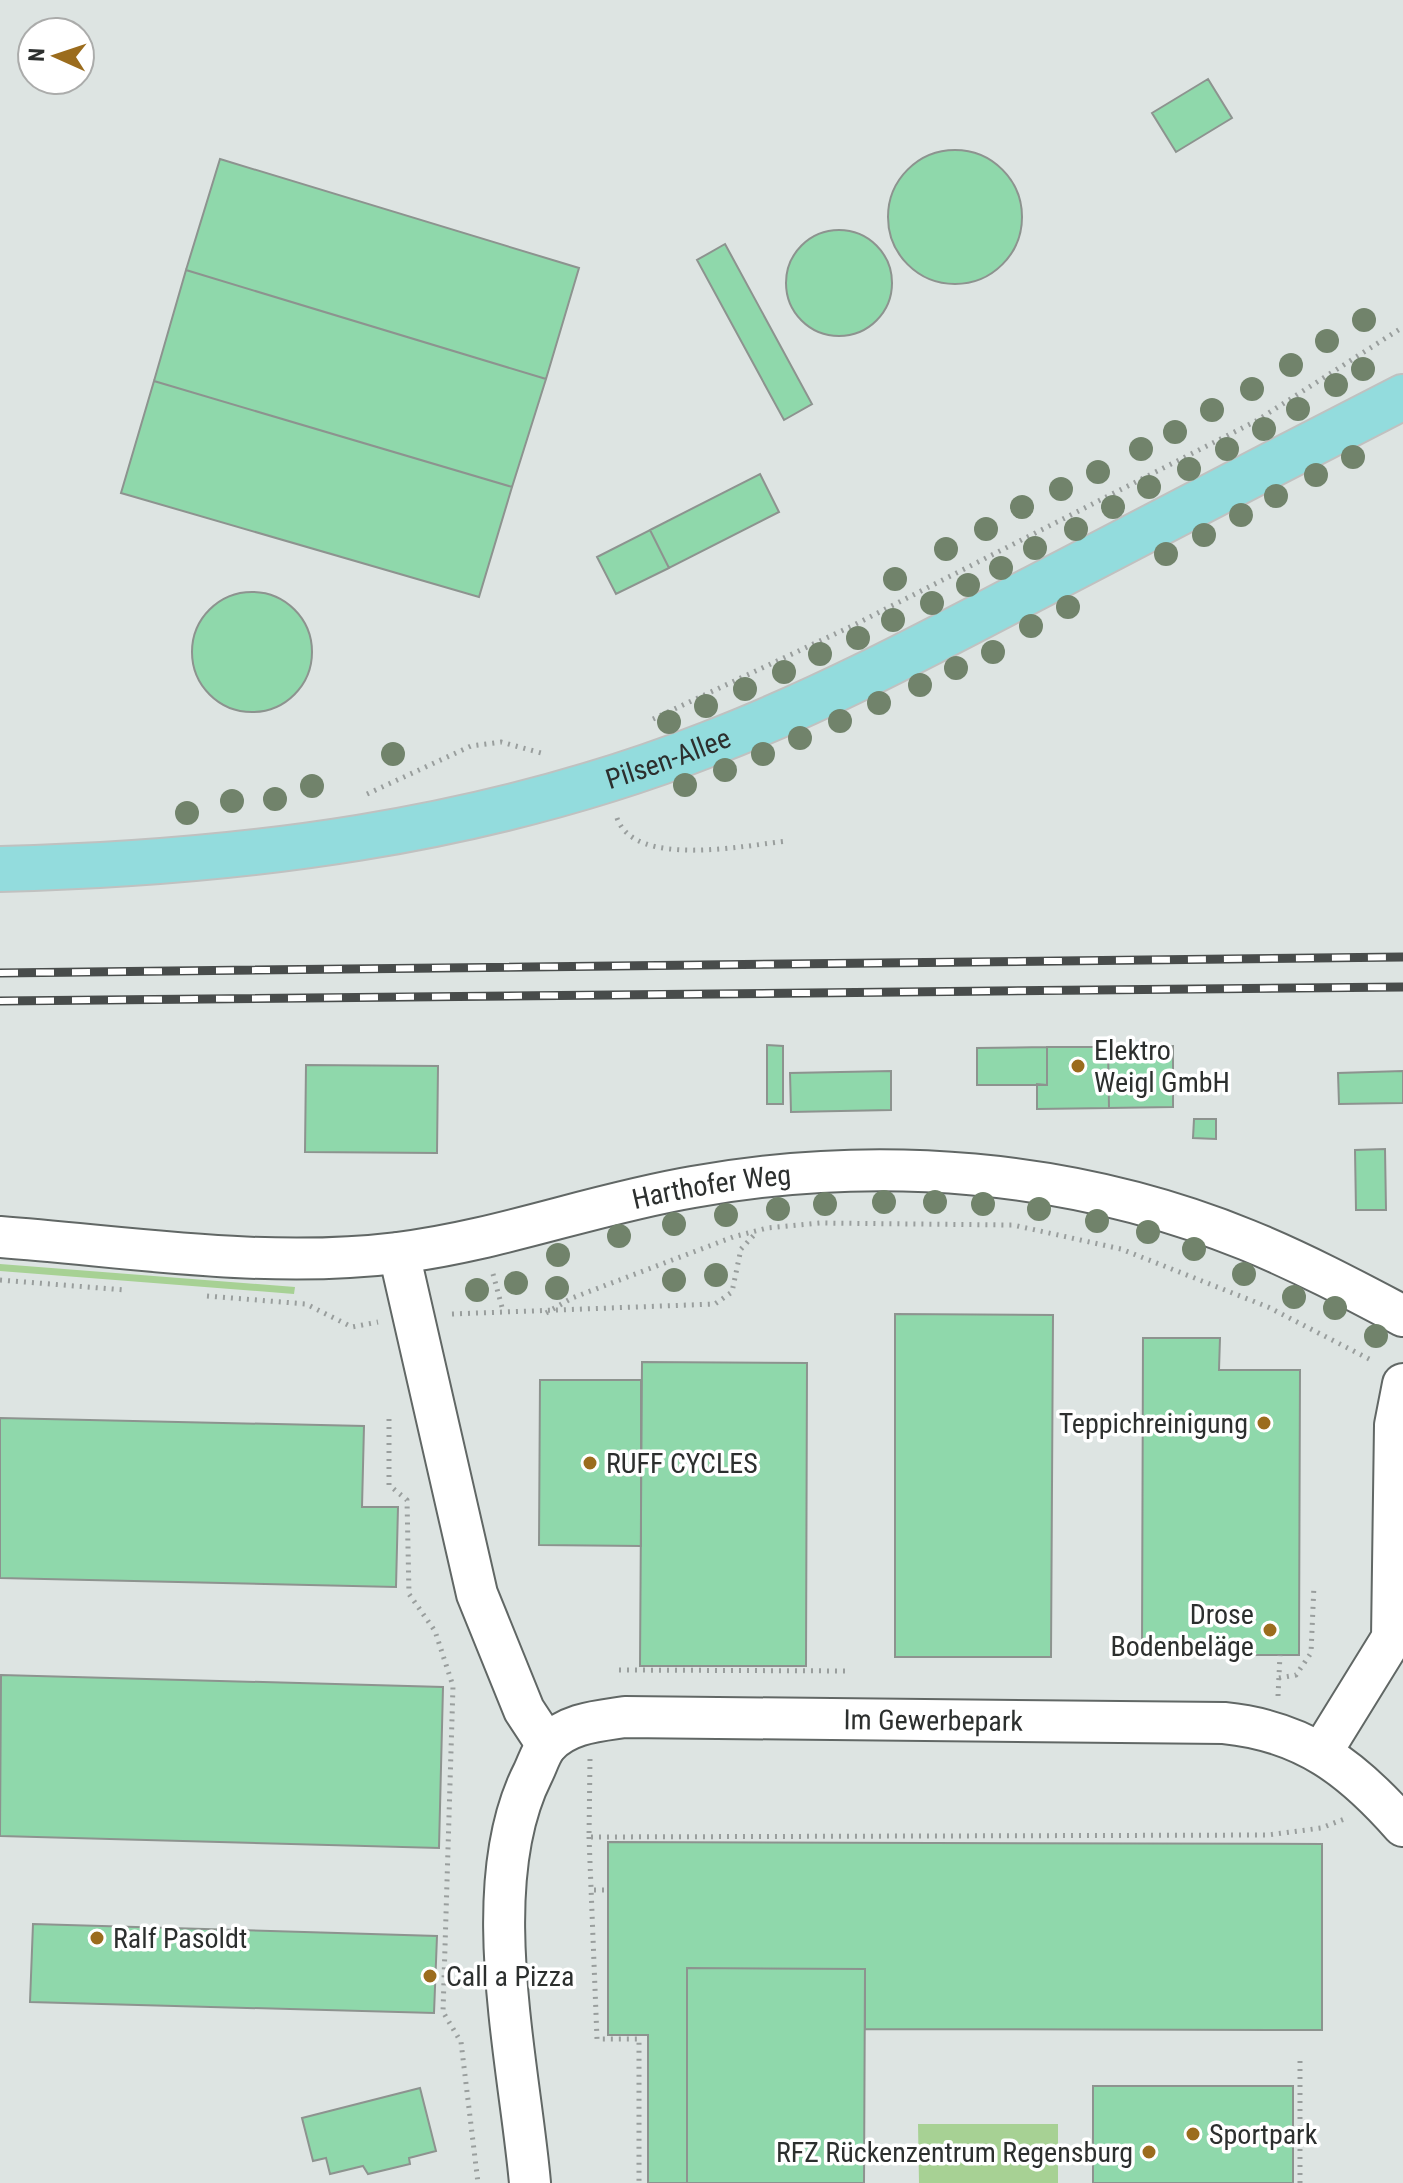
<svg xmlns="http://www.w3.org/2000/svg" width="1403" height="2183" font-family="'Roboto Condensed',sans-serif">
	<rect width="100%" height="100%" fill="#dde4e2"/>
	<path fill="#a7d194" d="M0,1264L295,1287L294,1294L0,1271Z
		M918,2124H1058V2183H919Z"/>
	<path fill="#8fd8ab" stroke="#8d938f" stroke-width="2" d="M1208,79L1232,118L1176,152L1152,113Z
		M888 217a67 67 0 1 1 134 0a67 67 0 1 1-134 0Z
		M220,159L579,268L546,379L186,270Z
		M786 283a53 53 0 1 1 106 0a53 53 0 1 1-106 0Z
		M725,244L812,404L784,420L697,260Z
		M186,270L546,379L512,487L154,381Z
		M154,381L512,487L479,597L121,493Z
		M760,474L779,512L669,568L650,530Z
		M650,530L669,568L616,594L597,557Z
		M192 652a60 60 0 1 1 120 0a60 60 0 1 1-120 0Z
		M767,1045L783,1046V1104H767Z
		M1173,1046V1107L1109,1108L1108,1047Z
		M1047,1047V1085H977V1048Z
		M1047,1047H1108L1109,1108L1037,1109V1084L1047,1085Z
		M306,1065L438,1066L437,1153L305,1152Z
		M891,1071V1110L791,1112L790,1073Z
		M1403,1071V1103L1339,1104L1338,1073Z
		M1194,1119H1216V1139L1193,1138Z
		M1385,1149L1386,1210H1356L1355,1150Z
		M895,1314L1053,1315L1051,1657H895Z
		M1143,1338H1220L1219,1370H1300L1299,1655H1142Z
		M642,1362L807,1363L806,1666H640Z
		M540,1380H641V1546L539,1545Z
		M0,1418L364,1426L362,1507H398L396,1587L0,1578Z
		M1,1675L443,1687L439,1848L0,1836Z
		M608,1842L1322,1844V2030L865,2029V1969L687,1968V2183H648V2035H608Z
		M33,1924L437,1936L434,2013L30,2002Z
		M687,1968L865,1969L864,2183H687Z
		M1093,2086H1293V2183H1093Z
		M420,2088L436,2151L409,2158L410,2164L368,2174L363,2166L330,2174L326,2158L313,2161L302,2118Z"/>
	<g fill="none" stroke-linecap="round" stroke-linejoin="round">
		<defs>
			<g id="minor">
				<path id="s1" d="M0,1237C131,1247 266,1269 397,1253C497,1241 593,1204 693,1187C877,1154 1073,1169 1247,1240C1301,1262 1352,1289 1403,1316"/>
				<path d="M399,1253L477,1594L524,1710L547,1745"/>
				<path d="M1321,1753L1392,1638L1395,1425L1403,1384"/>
				<path id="s2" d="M530,2183C519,2061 476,1885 533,1773C537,1765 541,1752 547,1745C567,1723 598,1721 625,1717L1224,1723C1304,1731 1352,1768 1403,1826"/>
			</g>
			<g id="major">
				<path id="s3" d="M0,869C241,863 482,833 709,744C821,701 928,644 1035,588C1157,524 1280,460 1403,397"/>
			</g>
		</defs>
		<use href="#minor" stroke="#616765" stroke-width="44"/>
		<use href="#major" stroke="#c0c1c0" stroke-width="48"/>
		<path stroke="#999e9d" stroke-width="5" stroke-dasharray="2 6" stroke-linecap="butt" d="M653,719L852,626L1256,421L1403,327
			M367,794L471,746L501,742L545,754
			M617,818C635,869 746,845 788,841
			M493,1274L503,1311
			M0,1280L125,1290
			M207,1296L306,1304L352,1327L378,1322
			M546,1313L572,1298L733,1237L767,1228L820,1223L1013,1225L1121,1249L1268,1307L1373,1361
			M452,1314L715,1304L732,1292L741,1249L755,1234
			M389,1419V1485L407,1500L409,1594L435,1631L453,1686L443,2012L461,2042L478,2183
			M619,1670L851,1671
			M1279,1678L1296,1675L1311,1653L1314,1585
			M1278,1696L1280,1655
			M590,1759L589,1837L1268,1835L1321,1828L1347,1818
			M589,1837L597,2039H639V2183
			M594,1890H608
			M1300,2183V2061"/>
		<use href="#minor" stroke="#fff" stroke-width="40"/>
		<use href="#major" stroke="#93dcdd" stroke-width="44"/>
		<defs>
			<path id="rail" d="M0,973L1403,957
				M0,1001L1403,987"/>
		</defs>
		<use href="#rail" stroke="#484c4b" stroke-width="9"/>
		<use href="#rail" stroke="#fff" stroke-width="6" stroke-dasharray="18" stroke-linecap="butt"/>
	</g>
	<g fill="#71836b">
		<circle cx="1364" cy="320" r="12"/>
		<circle cx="1327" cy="341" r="12"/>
		<circle cx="1291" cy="365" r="12"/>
		<circle cx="1363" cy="369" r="12"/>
		<circle cx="1336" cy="385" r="12"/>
		<circle cx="1252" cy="389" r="12"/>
		<circle cx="1298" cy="409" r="12"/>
		<circle cx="1212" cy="410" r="12"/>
		<circle cx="1264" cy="429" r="12"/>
		<circle cx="1175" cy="432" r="12"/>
		<circle cx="1141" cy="449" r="12"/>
		<circle cx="1227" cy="449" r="12"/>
		<circle cx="1353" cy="457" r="12"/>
		<circle cx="1189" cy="469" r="12"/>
		<circle cx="1098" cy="472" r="12"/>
		<circle cx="1316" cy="475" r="12"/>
		<circle cx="1149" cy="487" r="12"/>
		<circle cx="1061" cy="489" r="12"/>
		<circle cx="1276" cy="496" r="12"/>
		<circle cx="1022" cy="507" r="12"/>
		<circle cx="1113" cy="507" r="12"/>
		<circle cx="1241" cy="515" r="12"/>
		<circle cx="986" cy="529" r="12"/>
		<circle cx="1076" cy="529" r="12"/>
		<circle cx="1204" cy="535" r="12"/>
		<circle cx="1035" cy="548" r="12"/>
		<circle cx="946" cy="549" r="12"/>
		<circle cx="1166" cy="554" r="12"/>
		<circle cx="1001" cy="568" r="12"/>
		<circle cx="895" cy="579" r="12"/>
		<circle cx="968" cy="585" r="12"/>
		<circle cx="932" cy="603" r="12"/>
		<circle cx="1068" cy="607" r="12"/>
		<circle cx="893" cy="620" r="12"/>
		<circle cx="1031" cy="626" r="12"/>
		<circle cx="858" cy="638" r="12"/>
		<circle cx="993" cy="652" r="12"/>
		<circle cx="820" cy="654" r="12"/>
		<circle cx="956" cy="668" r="12"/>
		<circle cx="784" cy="672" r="12"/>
		<circle cx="920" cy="685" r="12"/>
		<circle cx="745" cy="689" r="12"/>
		<circle cx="879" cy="703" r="12"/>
		<circle cx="706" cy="706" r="12"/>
		<circle cx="840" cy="721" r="12"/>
		<circle cx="669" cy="722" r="12"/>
		<circle cx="800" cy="738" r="12"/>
		<circle cx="393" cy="754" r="12"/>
		<circle cx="763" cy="754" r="12"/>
		<circle cx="725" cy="770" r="12"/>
		<circle cx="685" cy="785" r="12"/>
		<circle cx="312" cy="786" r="12"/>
		<circle cx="275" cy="799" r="12"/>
		<circle cx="232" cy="801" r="12"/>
		<circle cx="187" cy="813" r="12"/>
		<circle cx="884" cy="1202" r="12"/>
		<circle cx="935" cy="1202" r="12"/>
		<circle cx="825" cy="1204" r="12"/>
		<circle cx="983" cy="1204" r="12"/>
		<circle cx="778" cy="1209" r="12"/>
		<circle cx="1039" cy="1209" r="12"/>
		<circle cx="726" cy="1215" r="12"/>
		<circle cx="1097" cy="1221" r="12"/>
		<circle cx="674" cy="1224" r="12"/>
		<circle cx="1148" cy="1232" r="12"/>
		<circle cx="619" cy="1236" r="12"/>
		<circle cx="1194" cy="1249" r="12"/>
		<circle cx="558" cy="1255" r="12"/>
		<circle cx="1244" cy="1274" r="12"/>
		<circle cx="716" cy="1275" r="12"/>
		<circle cx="674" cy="1280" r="12"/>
		<circle cx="516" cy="1283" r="12"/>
		<circle cx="557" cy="1288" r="12"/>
		<circle cx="477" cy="1290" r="12"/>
		<circle cx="1294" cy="1297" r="12"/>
		<circle cx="1335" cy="1308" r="12"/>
		<circle cx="1376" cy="1336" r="12"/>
	</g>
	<g fill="#9b6c1d" stroke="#fff" stroke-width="3">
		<circle cx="1078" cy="1066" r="8"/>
		<circle cx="1264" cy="1423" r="8"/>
		<circle cx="590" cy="1463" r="8"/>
		<circle cx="1270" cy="1630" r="8"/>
		<circle cx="97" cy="1938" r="8"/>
		<circle cx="430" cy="1976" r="8"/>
		<circle cx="1193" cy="2134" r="8"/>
		<circle cx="1149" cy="2152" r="8"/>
	</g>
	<g text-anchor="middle" stroke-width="7" stroke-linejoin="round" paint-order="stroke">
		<g font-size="28" fill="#2c2f2e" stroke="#fff">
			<text dy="10" stroke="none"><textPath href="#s3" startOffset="680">Pilsen-Allee</textPath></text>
			<text dy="10" stroke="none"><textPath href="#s1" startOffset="720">Harthofer Weg</textPath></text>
			<text dy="10" stroke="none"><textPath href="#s2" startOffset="840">Im Gewerbepark</textPath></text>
		</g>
		<g font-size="28" fill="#2c2f2e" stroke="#fff" text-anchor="start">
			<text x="1094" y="1060">Elektro<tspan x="1094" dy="32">Weigl GmbH</tspan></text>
			<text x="1248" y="1433" text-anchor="end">Teppichreinigung</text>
			<text x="606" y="1473">RUFF CYCLES</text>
			<text x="1254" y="1624" text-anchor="end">Drose<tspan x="1254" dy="32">Bodenbeläge</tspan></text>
			<text x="113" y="1948">Ralf Pasoldt</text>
			<text x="446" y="1986">Call a Pizza</text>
			<text x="1209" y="2144">Sportpark</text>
			<text x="1133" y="2162" text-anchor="end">RFZ Rückenzentrum Regensburg</text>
		</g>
	</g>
	<g transform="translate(56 56) rotate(273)"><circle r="38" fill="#ffffff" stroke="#abacab" stroke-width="2"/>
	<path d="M0-6L14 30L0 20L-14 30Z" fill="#9b6c1d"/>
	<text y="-12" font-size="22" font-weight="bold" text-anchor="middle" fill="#2c2f2e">N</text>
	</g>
</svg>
